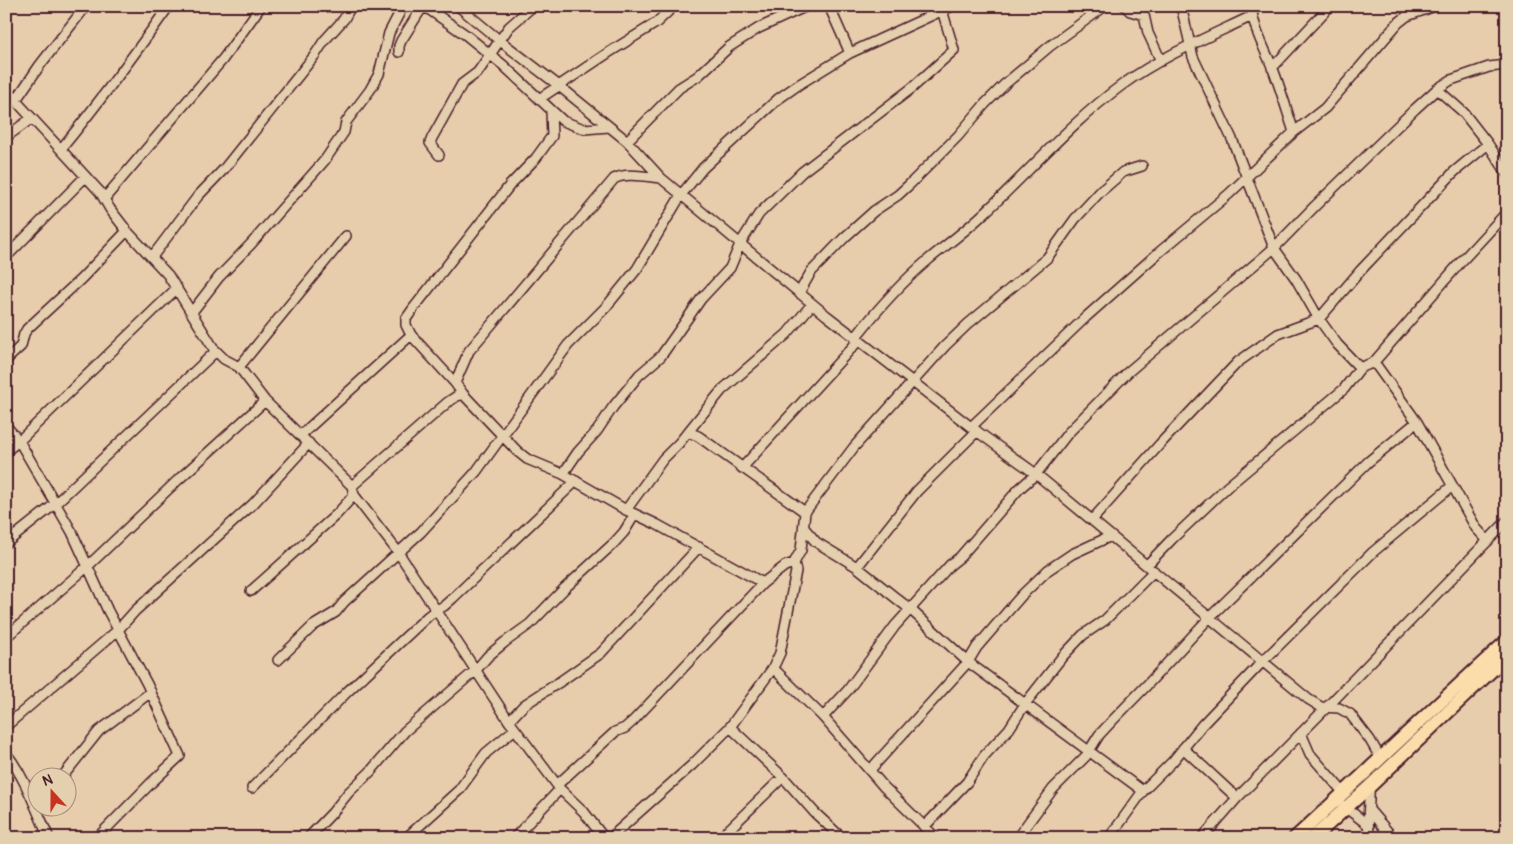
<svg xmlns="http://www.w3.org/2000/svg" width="1513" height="844" font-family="Pangolin,sans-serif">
	<rect width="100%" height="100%" fill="#e8cdad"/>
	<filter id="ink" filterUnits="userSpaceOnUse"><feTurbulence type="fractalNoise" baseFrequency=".02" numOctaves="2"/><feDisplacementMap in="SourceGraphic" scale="10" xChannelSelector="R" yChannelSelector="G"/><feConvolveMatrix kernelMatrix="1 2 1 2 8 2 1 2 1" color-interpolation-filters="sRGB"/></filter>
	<g filter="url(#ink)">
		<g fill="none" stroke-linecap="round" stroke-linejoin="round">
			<defs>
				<path id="minor" d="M424,6L466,35L503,65L563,121L584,129L609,127
					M458,6L499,40L558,85L627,141L661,178L826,315L971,427L1036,474L1308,699L1321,707L1339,708L1350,714L1370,740L1381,759
					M829,6L850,53
					M1125,6L1130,11L1144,15L1148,33L1161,61
					M1181,6L1193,57L1232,139L1274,248L1296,279L1319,319L1337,344L1360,368
					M1251,6C1254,31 1264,47 1273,69C1281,90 1287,111 1294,132
					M399,52V46L401,41L423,6
					M1272,68L1330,6
					M1437,89L1463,112L1488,144L1507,173
					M6,90L100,192L110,209L127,231L168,275L214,349L224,359L239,367L265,401L352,486L354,495L398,552L436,610L428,616L347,692L252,788
					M539,99L608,53L656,23L674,6
					M16,100L40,65L86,6
					M551,112L552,136L536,158L510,185L413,309L406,319V325L411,335L455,383L463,394L517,451L527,459L563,474L626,510L656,524L763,583
					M6,137L32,118
					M627,141L679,88L698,76L729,47L759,28L807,6
					M61,149C99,103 134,55 169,6
					M439,155L430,143L432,138L462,84L478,72L509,27L533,6
					M104,199L223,59L261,6
					M6,257L85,177
					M152,257L198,196L224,169L315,55L324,41L344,19L351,6
					M799,293L811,272L845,237L874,211L898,195L910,184L958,136L985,104L1005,84L1050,46L1105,6
					M192,312L219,277L251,244L325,160L344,132L346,122L370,90L379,74L389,33L403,6
					M855,338C877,310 901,283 928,260C945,246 964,232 980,217C1028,173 1070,123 1122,85C1162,56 1208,37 1252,16
					M6,360L21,346L24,334L27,329L81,279L127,231
					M1374,362L1417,422L1476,528L1488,541
					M239,367L346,236
					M455,383L469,351L614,179C626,172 647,177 661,178
					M6,426L19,441L72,532L108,611L147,684L180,756L151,783L97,838
					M971,427L1086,317L1157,254L1229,194L1294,132L1325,108L1398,23L1407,16L1435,6
					M688,432L698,436L805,512
					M301,435L411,335
					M6,451L19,441L177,288
					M742,468L859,340
					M563,474L578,452L597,431L613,407L639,375L661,356L701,299L730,268L740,244L759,214L802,172L912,88L954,50L942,10
					M576,481L453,598L444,606L436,610L509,721L560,789L584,812L604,838
					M352,486L448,402L457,396L463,394
					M626,510L663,459L679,443L722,390L787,334L812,304
					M1092,520L1160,444L1238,362L1278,334L1319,319L1361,270L1454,172L1488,144
					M804,528L816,542L857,567L911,610L968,662L1143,791
					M6,543L55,504L216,351
					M1147,565L1172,539L1227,487L1344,389L1360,368L1374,362L1459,264L1507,212
					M857,567L917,491L977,431
					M251,591L337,514L354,495
					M6,637L88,566L178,480L265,401
					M278,660L313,626L336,612L344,602L421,532L476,472L568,345L606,307L637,269L681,195L703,168L778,99L798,85L850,53L952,6
					M773,668L823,717L884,787L936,838
					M823,717L848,690L895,626L950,565L960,557L1019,489L1036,474L1068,433L1128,372L1274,248L1315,206L1415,109L1437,89L1451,80L1489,67L1507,65
					M509,721L524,705L558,683L601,653L699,547
					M6,726L118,630L135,611L253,504L309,443
					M730,727L783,777L815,813L842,838
					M1301,733L1310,754L1344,793
					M1183,748L1237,798
					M6,753C26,779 36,809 49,838
					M870,770L968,662L977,647L1022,595L1048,570L1072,554L1111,536
					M63,776L99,731L151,692
					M557,785L615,732L625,728L633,721L763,583L785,566L794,563
					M1369,787C1370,805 1366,821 1370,838
					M1341,804L1367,824
					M1370,811L1393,838
					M924,827L967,782L984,756L1009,729L1025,704L1062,657L1083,635L1105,620L1154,571
					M308,838L332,813L349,792L370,772L405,731L476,670L488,656L505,642L530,624L565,588L614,543L624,532L635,514
					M406,838L459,790L486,753L515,729
					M514,838L560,789
					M610,838L692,765L730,727L773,668L780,653L796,571L794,563L801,550L805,512L854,447L945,346L968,324L1047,258L1075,219L1100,192L1123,172L1142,166
					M720,838L783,777
					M1017,838L1053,789L1086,756L1099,735L1113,720L1147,685L1210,617L1368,462L1417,422
					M1109,838L1143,791L1173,761L1202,725L1263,661L1373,552L1451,487
					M1202,838L1237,798L1326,708L1507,521"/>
				<path id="highway" d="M1295,838C1366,773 1435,706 1507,641
					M1313,838L1369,787L1507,656"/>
			</defs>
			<use href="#minor" stroke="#4a1f2b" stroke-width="12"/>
			<use href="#highway" stroke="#4a1f2b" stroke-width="16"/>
			<use href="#minor" stroke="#e4cfae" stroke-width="9"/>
			<use href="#highway" stroke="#fbddab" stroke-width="12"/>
		</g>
	</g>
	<rect width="1513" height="844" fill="none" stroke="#e4cfae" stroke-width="25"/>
	<rect x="12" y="12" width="1488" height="819" fill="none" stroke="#4a1f2b" stroke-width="2" filter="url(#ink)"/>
	<g transform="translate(52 792) rotate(339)"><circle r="24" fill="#e4cfae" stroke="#a6897a"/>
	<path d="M0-4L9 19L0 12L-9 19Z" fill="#c8321e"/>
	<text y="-8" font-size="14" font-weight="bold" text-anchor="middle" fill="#4a1f2b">N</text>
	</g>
</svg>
